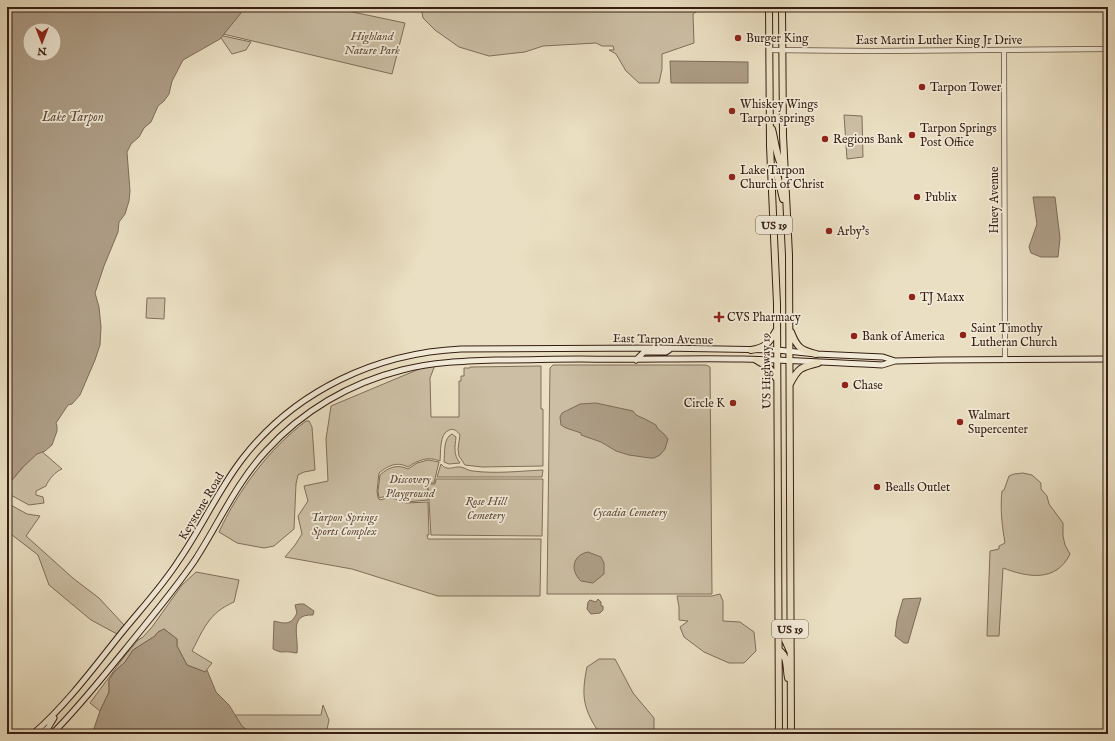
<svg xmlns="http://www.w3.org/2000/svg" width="1115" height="741" font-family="'IM FELL English',serif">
	<rect width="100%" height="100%" fill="#eadfc2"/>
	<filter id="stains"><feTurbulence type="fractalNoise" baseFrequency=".005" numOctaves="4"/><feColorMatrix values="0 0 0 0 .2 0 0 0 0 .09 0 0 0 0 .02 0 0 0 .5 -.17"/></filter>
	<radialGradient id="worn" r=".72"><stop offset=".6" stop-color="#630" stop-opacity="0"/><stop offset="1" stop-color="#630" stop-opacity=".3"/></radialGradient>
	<path fill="#cbbea4" stroke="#806e5b" d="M238,7H329L405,23L392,74L219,33Z
		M421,7H700L701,8L693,14L694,43L662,54V69L659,83H639L626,71L616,54L609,50H614L613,46H602L596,43L543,46L525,52L489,56L459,47L435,30L423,18Z
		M219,35L251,42L246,50L232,54Z
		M844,115L862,116L863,157L847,159Z
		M147,298H165L164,319L146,318Z
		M435,365L430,378L431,417H459V381H461V376H464V368H470V367L541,366V409H543V466L482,467L465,465L459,456L458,449L460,435C457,431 454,428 449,430C439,434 441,452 440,461C428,456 418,460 408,467C396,461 388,466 379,473L377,491L378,498L380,500L390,497L406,503L428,502L429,535H427L428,539H541L540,596H438L352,569L285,557L295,545L302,534L298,516L308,501L304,486L328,481L326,439L331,406L424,367Z
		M553,365H706L710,367L712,594H547L550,368Z
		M306,421H309L312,427L315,470L304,472L298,475L296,484L294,529L274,546L264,548L237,543L219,532C239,489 269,449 306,421Z
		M452,434L456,437C455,447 453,454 460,463L449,464L444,462C445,453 443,438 452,434Z
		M39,449L62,469C56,471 48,480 46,486L36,491V495L43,497L44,503L29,505L7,493V486L35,453Z
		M428,460L439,462L434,483H427L428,500L407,502L390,495L379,498L378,491L380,475C389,467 397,464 408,469L417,463Z
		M441,464C447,472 454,466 461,467C465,468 469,471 473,471C496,474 520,471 543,470L542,477H437Z
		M1023,473L1032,475L1041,483V489L1047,496L1049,504L1063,523V536L1065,545L1070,554C1056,583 1027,577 1003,568L999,636H987L990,551L999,549V546L1005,543C1002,526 1000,508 1002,491L1004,490L1009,476L1014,474Z
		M436,479H543L542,536L431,535L428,484H435Z
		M7,503L27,514L40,516L26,536L74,579L99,598L124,625L117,634L91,620L49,585L38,555L7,531Z
		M196,572L239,580L234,602C209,613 204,628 192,651L212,663L205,672L187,665L177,646V639L164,629L158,632L155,636L133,650L125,662L114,672L109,680V692L100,711L90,703L124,657L138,640L143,637L152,627L182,585Z
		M720,594L723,601V621L740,622L754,632L756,651L744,663H729L704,652L684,637L680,627L688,621L679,620V607L677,596H712Z
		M599,659H615L633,693L654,718V732L651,734H600C583,709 581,696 587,667Z
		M323,705L329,720L326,734H252L241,726L235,715H321Z"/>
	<path fill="#ad9d86" stroke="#7d6a58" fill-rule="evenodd" d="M7,7H241V13L220,39L183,60L172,81L169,94L164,101L158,106L151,122L144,128L139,137L131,144L127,152L130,191L129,201L125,214L119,222L118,232L104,266L95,293L99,307L101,327L100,345L95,360L80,395L72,404L68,405L56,423L57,426V431L52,445L45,451L37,454L22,468L7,486ZM30,30H54V54H30Z
		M670,61L748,62V83H671Z
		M1033,197H1055L1060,238L1058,257H1041L1031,253L1029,247L1037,224Z
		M596,403L633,411L636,415L645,419L656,425L658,429L664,434L668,439L665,449L660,455L654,458H650L629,455L616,451L601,442L581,435V433L566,428L561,425L560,417L562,413L580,404Z
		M588,552L601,557L604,563V574L593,583L581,581C570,571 572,555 588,552Z
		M921,598L908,643H904L895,636L897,620L903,599Z
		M598,599L601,602V606H603V610L600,613L591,614L587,609L588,602L590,600L596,602Z
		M299,604H304L314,611L313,615C288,614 299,636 297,653C294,653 292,652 290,652C282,651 283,654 273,649L274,621C286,624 291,625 297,613L295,605Z
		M164,629L177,639V646L187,665L205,672L207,670L216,692L229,705L242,726L252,734H92L100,711L109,692V680L114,672L125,662L133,650L155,636L158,632Z"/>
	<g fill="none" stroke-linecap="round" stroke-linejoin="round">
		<defs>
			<path id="tertiary" d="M770,50L873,51L1108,49
				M1004,50L1005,360"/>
			<path id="secondary" d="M636,360L644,352H666L669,350
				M33,734C66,705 92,670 119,636C139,611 162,587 179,560C202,527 218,490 243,458C296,390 377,353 461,349L661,348L777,350L816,354L883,357L895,361
				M41,734L48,728L54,718
				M52,734C78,708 101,679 124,651C148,621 173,592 195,560C219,523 236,483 266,451C302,411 350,383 402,370C433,362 464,361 496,360C525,360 553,359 581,359C635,360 689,358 742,359C789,360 836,363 882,365L895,361L940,360L1108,359"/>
			<path id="trunk" d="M769,7L770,146L777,304L779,734
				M782,7L783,136L789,255L791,734
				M772,129C775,139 777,163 784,168
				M771,171L775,172L777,174L783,199
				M791,332C797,348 801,350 816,354
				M751,350C765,348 769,343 776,331
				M756,360C765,365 772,368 776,378
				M790,384C798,368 801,367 818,363
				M783,624L785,640L790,651
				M780,651C788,657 786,669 788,678"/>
		</defs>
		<use href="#tertiary" stroke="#634e3e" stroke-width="6"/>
		<use href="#secondary" stroke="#361e12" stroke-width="7"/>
		<use href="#trunk" stroke="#361e12" stroke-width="8"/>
		<use href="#tertiary" stroke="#f1ead7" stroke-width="4.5"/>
		<use href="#secondary" stroke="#f1ead7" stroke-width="5"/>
		<use href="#trunk" stroke="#eadfc2" stroke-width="6"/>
	</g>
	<g fill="#8f2418" stroke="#f1ead7" stroke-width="1.5">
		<circle cx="738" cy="38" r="4"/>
		<circle cx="922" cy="87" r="4"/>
		<circle cx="732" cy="111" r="4"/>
		<circle cx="912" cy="135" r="4"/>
		<circle cx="825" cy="139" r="4"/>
		<circle cx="732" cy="177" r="4"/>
		<circle cx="917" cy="197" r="4"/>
		<circle cx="829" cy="231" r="4"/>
		<circle cx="912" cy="297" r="4"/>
		<path d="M717 311h4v4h4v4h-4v4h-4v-4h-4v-4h4z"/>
		<circle cx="963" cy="335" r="4"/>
		<circle cx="854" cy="336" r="4"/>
		<circle cx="845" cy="385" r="4"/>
		<circle cx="733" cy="403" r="4"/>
		<circle cx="960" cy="422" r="4"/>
		<circle cx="877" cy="487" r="4"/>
	</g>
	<g text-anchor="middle" stroke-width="3.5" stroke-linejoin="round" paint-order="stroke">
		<g fill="#f1ead7" stroke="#6e5b4d" stroke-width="1">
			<rect x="756" y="216" width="36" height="18" rx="3"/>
			<rect x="772" y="620" width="36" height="18" rx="3"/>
		</g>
		<g font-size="11" font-weight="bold" fill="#361e12">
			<text x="774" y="229">US 19</text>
			<text x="790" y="633">US 19</text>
		</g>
		<g font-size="12" font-style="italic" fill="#634e3e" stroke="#f1ead7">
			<text x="372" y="40">Highland<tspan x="372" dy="14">Nature Park</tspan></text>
			<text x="410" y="483">Discovery<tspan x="410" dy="14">Playground</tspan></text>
			<text x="486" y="505">Rose Hill<tspan x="486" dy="14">Cemetery</tspan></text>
			<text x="630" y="516">Cycadia Cemetery</text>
			<text x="344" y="521">Tarpon Springs<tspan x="344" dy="14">Sports Complex</tspan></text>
		</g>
		<g font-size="12" fill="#361e12" stroke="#f1ead7" text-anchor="start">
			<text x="746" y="42">Burger King</text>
			<text x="930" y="91">Tarpon Tower</text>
			<text x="740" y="108">Whiskey Wings<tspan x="740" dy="14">Tarpon springs</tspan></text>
			<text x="920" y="132">Tarpon Springs<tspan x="920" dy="14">Post Office</tspan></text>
			<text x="833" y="143">Regions Bank</text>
			<text x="740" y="174">Lake Tarpon<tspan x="740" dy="14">Church of Christ</tspan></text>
			<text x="925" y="201">Publix</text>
			<text x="837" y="235">Arby's</text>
			<text x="920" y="301">TJ Maxx</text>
			<text x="727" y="321">CVS Pharmacy</text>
			<text x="971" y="332">Saint Timothy<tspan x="971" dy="14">Lutheran Church</tspan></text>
			<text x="862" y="340">Bank of America</text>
			<text x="853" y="389">Chase</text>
			<text x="725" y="407" text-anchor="end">Circle K</text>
			<text x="968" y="419">Walmart<tspan x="968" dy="14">Supercenter</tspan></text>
			<text x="885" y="491">Bealls Outlet</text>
		</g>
		<g font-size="12" fill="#361e12" stroke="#f1ead7">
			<text x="939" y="44">East Martin Luther King Jr Drive</text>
			<text transform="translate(994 200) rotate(-90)" y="4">Huey Avenue</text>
			<text transform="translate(663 339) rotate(1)" y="4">East Tarpon Avenue</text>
			<text transform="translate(766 371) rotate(-91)" y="4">US Highway 19</text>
			<text transform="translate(201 506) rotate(-59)" y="4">Keystone Road</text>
		</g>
		<g font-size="13" font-style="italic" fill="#604a3b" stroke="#f1ead7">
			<text x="73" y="121">Lake Tarpon</text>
		</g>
	</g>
	<rect width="1115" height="741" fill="none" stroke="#eadfc2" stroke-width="24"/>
	<rect x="8" y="8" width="1099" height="725" fill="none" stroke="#361e12" stroke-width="2"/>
	<rect x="12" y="12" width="1091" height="717" fill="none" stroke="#361e12"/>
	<g transform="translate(42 42) rotate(180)"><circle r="19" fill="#f1ead7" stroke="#a69888"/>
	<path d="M0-3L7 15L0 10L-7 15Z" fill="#8f2418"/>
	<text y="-6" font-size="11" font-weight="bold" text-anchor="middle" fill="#361e12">N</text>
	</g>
	<rect width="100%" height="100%" filter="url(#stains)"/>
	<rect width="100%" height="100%" fill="url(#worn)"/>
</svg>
